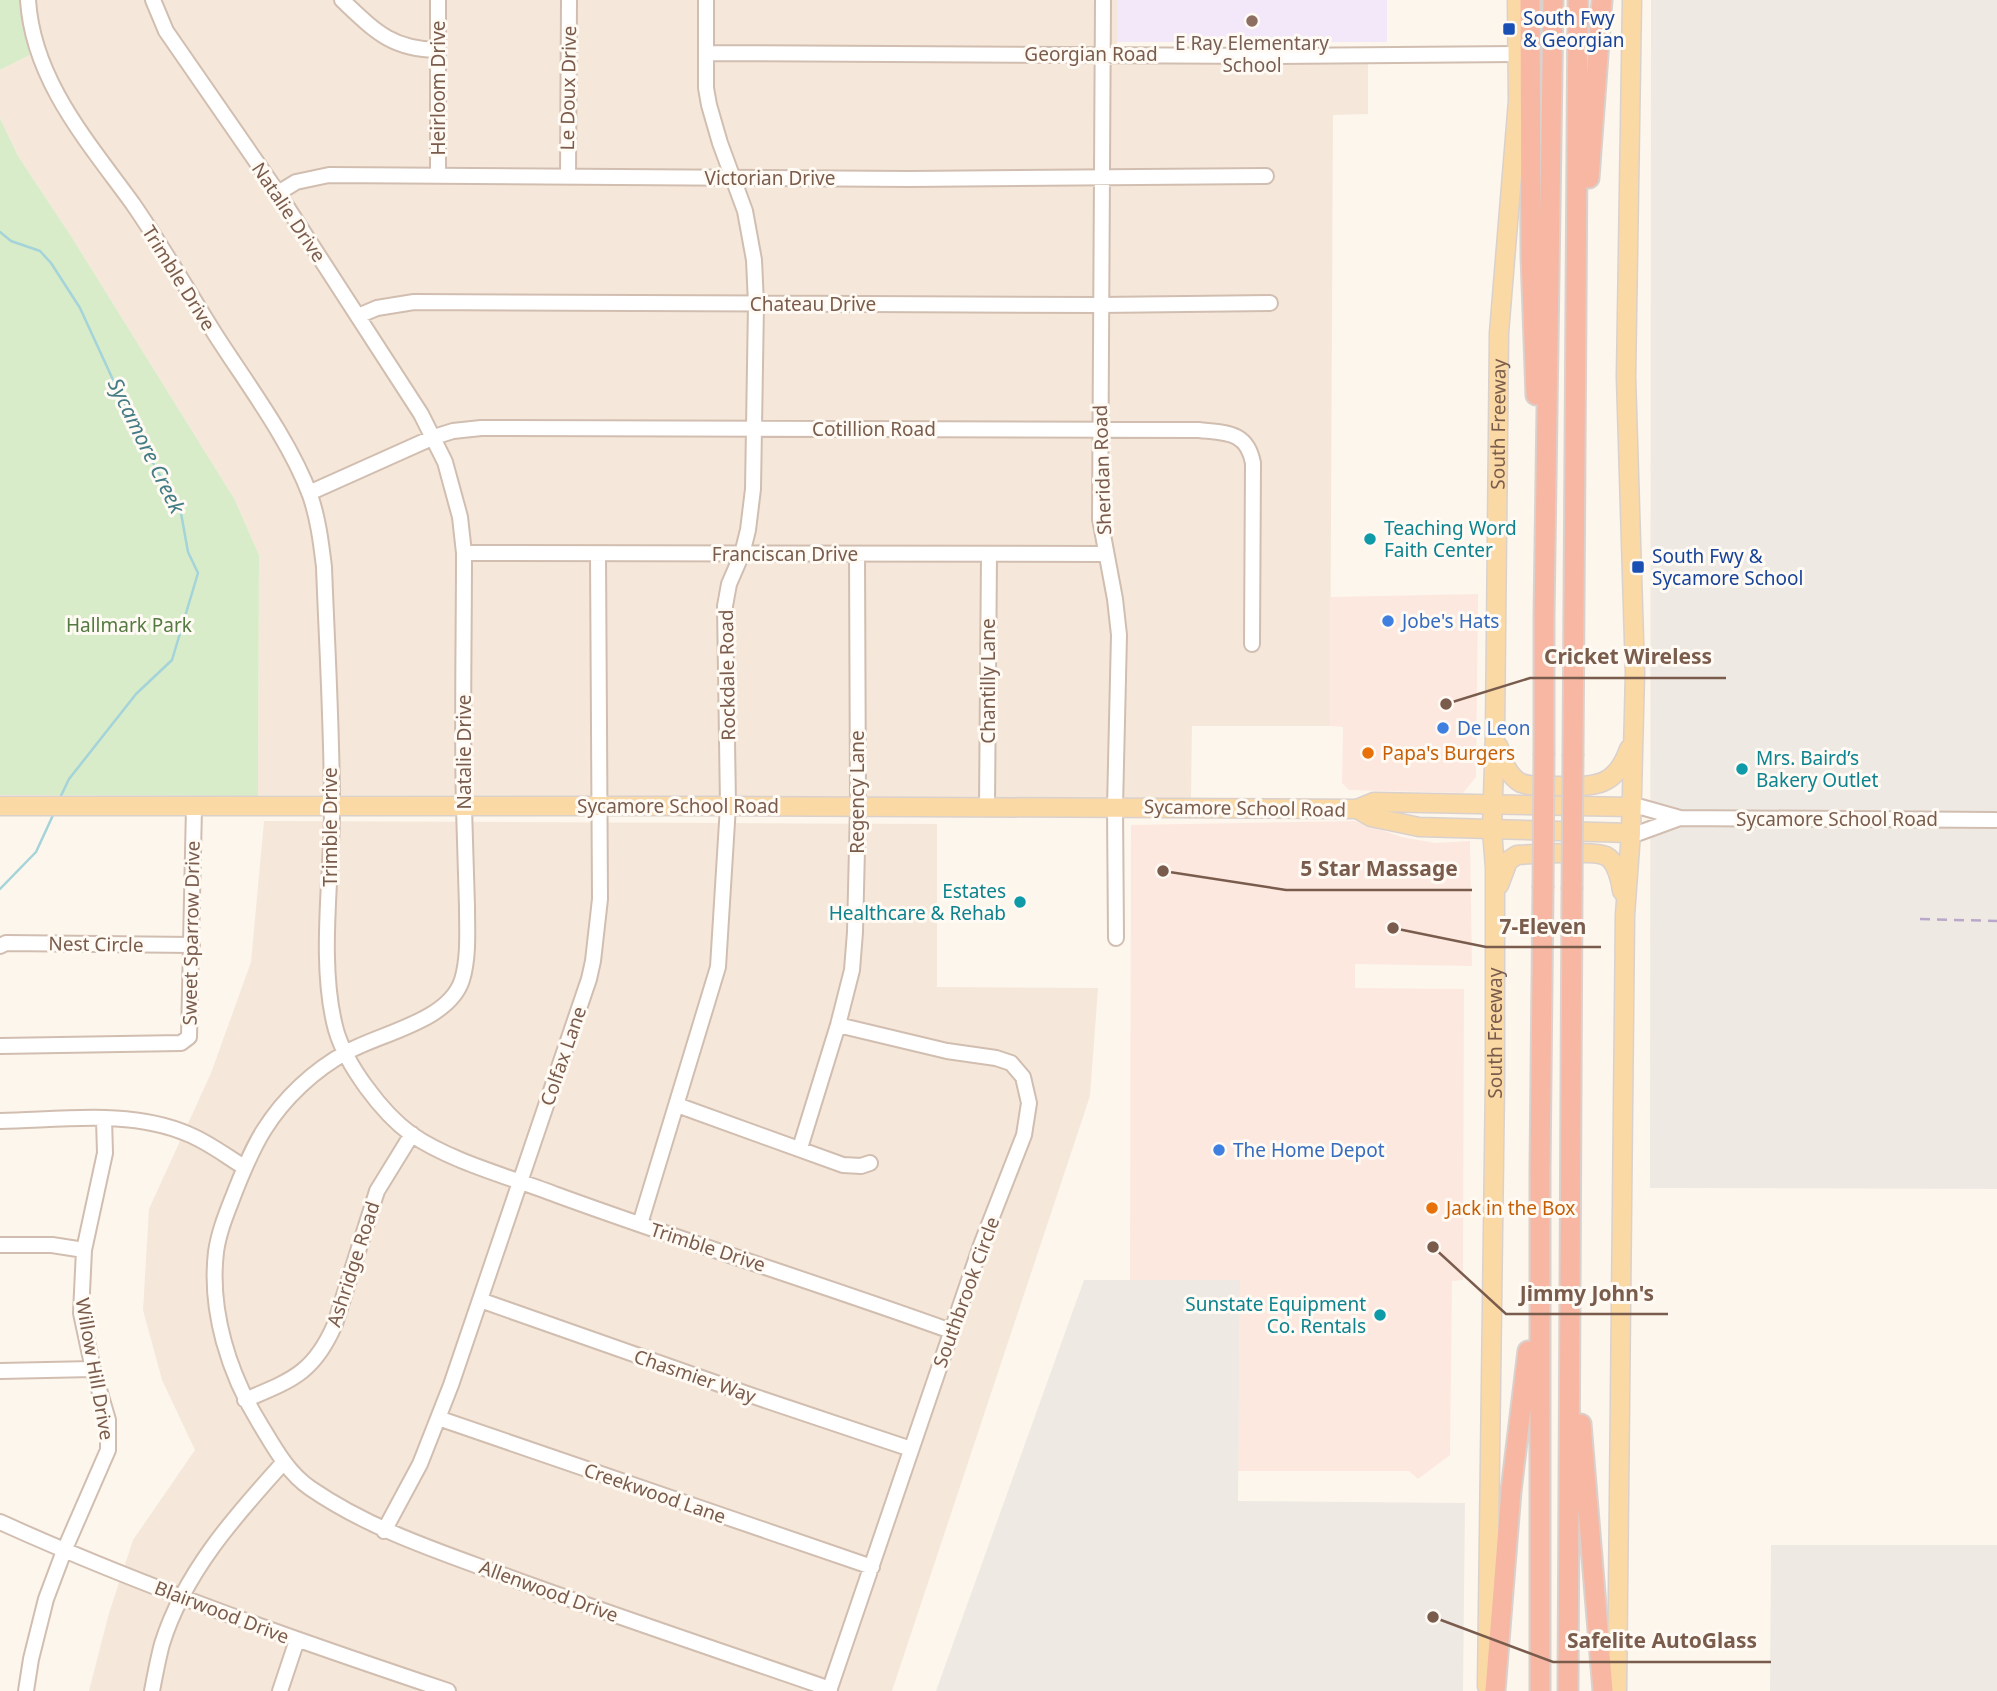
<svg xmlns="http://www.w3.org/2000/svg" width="1997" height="1691" font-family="'Noto Sans',sans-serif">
	<rect width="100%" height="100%" fill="#fdf6ec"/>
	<path fill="#f5e8da" d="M23,0H1117V60H1368V114L1333,115L1330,726H1192L1191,798L258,795L259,555L235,500L71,236L18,156L0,118V70L30,55Z
		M264,821L937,824V987L1098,988L1090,1096L892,1691H89L109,1613L133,1540L195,1450L162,1380L143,1310L149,1209L211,1073L251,962Z"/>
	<path fill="#fde8e0" d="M1478,594L1476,777L1463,793L1349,790L1342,783L1343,727L1330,726V597Z
		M1355,821L1402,837L1435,843L1470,841L1472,966L1355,964V988L1464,989L1463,1280L1452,1281L1450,1455L1418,1479L1409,1471H1238L1240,1280H1130L1131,825Z"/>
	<path fill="#efe9e4" d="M1651,0H1997V1189L1650,1188Z
		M1084,1280H1240L1238,1501L1465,1503L1463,1691H936Z
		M1771,1545H1997V1691H1770Z"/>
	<path fill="#f3e8fa" d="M1117,0H1387V42H1117Z"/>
	<path fill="#d8ecc9" d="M0,0H23L30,55L0,70Z
		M0,118L18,156L71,236L235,500L259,555L258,796L0,795Z"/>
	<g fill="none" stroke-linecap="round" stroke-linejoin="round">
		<path stroke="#a5d3da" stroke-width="2.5" d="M0,232L11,241L40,251L51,263L80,308L142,443L181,513L188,552L198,573L172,660L136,694L69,779L59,800
			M0,889L36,852L54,813"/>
		<defs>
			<path id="minor" d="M28,0C33,80 88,142 133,204C162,246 188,291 215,334C247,384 289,439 310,495C318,518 321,542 324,567C327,647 332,728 332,808C332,877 318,964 336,1030C346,1065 382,1113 411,1134C449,1161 513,1178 557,1195C688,1243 821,1284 951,1331
				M153,0L166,31L278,193L421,414L445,462L460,517L464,553C464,638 462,723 464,808C465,841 466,874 467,907C467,930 469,957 462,980C449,1021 381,1033 347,1052C314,1070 284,1098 264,1130C252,1149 244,1169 236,1189C228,1210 219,1230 216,1252C209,1311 229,1374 260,1424C274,1447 287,1472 310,1488C374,1532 447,1554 519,1581C622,1618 726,1653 830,1689
				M342,0C375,31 391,49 438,50
				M1103,0L1100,519L1115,599L1119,635L1115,807L1116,938
				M706,53L1276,56L1517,54
				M438,176V0
				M568,176L569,0
				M278,193L296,182L329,175L909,179L1266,176
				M358,316L377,308L414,302L1101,305L1270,303
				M309,493L434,437L453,431L481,428L1199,430C1226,433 1247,431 1253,463L1252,644
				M464,553L1106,554
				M987,806L989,555
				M1631,807H1641L1680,818L1995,820
				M1631,833H1639L1680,818
				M0,946L6,943L192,945
				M0,1046L181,1043L189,1037L194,807
				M677,1105L843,1165L861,1166L870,1163
				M0,1121C60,1120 131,1109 188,1134C208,1142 226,1156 244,1167
				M800,1148L838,1025L852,970L855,932L858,806L857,554
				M640,1224L718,967L728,806L725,606L729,584L742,554L748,530L753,489L756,304L754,260L745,211L720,143L709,105L706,88V0
				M0,1245H52L84,1250
				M480,1300L753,1396L911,1449
				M0,1371L93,1369
				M245,1400C292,1380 314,1373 335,1324L377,1191L412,1134
				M438,1418L872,1567
				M0,1522C146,1588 296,1640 448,1691
				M384,1531L420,1464L451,1385L589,979L593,961L600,899L598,554
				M26,1691L31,1659L46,1599L64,1551L108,1450V1420L93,1369L81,1313L84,1250L105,1153L104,1119
				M152,1691C155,1675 158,1659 162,1644C184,1573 235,1516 283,1463
				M280,1691L297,1640
				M829,1691L981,1245L1024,1135L1029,1103L1023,1077L1011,1063L996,1058L947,1051L838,1025"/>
			<g id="major">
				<path d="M1499,747C1501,759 1509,777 1521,783C1531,787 1544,785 1554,786C1591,786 1615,790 1629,749"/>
				<path d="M0,806H728L1357,809L1374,802L1631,807"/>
				<path d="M1357,809L1371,817L1419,827L1631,833"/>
				<path d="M1499,885L1508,861L1517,855C1534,854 1594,850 1606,856C1616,861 1621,881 1622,891"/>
				<path id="s1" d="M1487,1686L1495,1079V868L1492,830L1495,733L1499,333L1518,101L1517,0"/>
				<path d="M1617,1691L1625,915L1631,833L1635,673L1626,377L1632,0"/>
			</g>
			<path id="highway" d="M1530,0L1531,256L1536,395
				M1589,178L1602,0
				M1544,753V616L1553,0
				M1573,754L1578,0
				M1581,1424L1603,1691
				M1495,1691L1511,1491L1528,1351
				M1540,1691V1170L1543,888
				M1568,1691L1572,889"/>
		</defs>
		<use href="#minor" stroke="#d1beb0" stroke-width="18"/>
		<use href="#major" stroke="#dad1cd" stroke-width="21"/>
		<use href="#highway" stroke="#dad1cd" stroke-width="23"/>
		<use href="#minor" stroke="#fff" stroke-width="14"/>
		<use href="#major" stroke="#fbd9a5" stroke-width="18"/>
		<use href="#highway" stroke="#f7b7a3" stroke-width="19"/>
		<path stroke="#b9a8c9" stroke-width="2.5" stroke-dasharray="10 7" stroke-linecap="butt" d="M1920,919L1997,921"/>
		<defs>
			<path id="highway-bridge" d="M1543,888L1544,753
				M1572,889L1573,754"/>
		</defs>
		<use href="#highway-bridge" stroke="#dad1cd" stroke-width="23" stroke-linecap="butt"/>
		<use href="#highway-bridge" stroke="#f7b7a3" stroke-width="19"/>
	</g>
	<circle fill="#8d6e63" stroke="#fffaf3" stroke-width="2.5" cx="1252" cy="21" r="7"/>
	<g fill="#1a4fb4" stroke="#fffaf3" stroke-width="2.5">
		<rect x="1502" y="22" width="14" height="14" rx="3.5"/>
		<rect x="1631" y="560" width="14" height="14" rx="3.5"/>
	</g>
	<g fill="#0f9aa8" stroke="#fffaf3" stroke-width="2.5">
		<circle cx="1370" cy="539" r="7"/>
		<circle cx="1742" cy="769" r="7"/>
		<circle cx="1020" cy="902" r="7"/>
		<circle cx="1380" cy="1315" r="7"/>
	</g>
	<g fill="#3f7fe0" stroke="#fffaf3" stroke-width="2.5">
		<circle cx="1388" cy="621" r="7"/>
		<circle cx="1443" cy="728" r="7"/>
		<circle cx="1219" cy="1150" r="7"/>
	</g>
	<g fill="#e8710a" stroke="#fffaf3" stroke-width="2.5">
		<circle cx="1368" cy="753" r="7"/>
		<circle cx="1432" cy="1208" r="7"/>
	</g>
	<g text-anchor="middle" stroke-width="6" stroke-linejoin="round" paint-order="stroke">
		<g font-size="19" fill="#164399" stroke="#fffaf3" text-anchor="start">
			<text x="1523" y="25">South Fwy<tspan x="1523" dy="22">&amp; Georgian</tspan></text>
			<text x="1652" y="563">South Fwy &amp;<tspan x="1652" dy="22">Sycamore School</tspan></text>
		</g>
		<g font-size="19" fill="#785e54" stroke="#fffaf3">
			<text x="1252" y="50">E Ray Elementary<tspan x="1252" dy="22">School</tspan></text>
		</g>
		<g font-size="19" fill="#7a5c4d" stroke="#fffaf3">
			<text x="1091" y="61">Georgian Road</text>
			<text transform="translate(438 88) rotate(-90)" y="7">Heirloom Drive</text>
			<text transform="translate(568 88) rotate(-89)" y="7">Le Doux Drive</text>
			<text x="770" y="185">Victorian Drive</text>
			<text transform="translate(289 212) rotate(56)" y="7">Natalie Drive</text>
			<text transform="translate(179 278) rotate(58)" y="7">Trimble Drive</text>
			<text x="813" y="311">Chateau Drive</text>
			<text dy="7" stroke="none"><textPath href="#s1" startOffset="1262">South Freeway</textPath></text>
			<text x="874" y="436">Cotillion Road</text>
			<text transform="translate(1102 470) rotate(-92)" y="7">Sheridan Road</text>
			<text x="785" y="561">Franciscan Drive</text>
			<text transform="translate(727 675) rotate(-91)" y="7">Rockdale Road</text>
			<text transform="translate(988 681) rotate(-90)" y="7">Chantilly Lane</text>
			<text transform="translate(464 752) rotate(-90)" y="7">Natalie Drive</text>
			<text transform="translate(857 792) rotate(-90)" y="7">Regency Lane</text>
			<text x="678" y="813">Sycamore School Road</text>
			<text transform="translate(1245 808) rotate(1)" y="7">Sycamore School Road</text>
			<text x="1837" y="826">Sycamore School Road</text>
			<text transform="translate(330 827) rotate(-90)" y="7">Trimble Drive</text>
			<text transform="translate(191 933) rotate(-89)" y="7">Sweet Sparrow Drive</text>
			<text transform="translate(96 944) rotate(1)" y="7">Nest Circle</text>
			<text dy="7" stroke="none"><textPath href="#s1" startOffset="653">South Freeway</textPath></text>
			<text transform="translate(563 1056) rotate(-71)" y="7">Colfax Lane</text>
			<text transform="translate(708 1247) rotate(18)" y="7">Trimble Drive</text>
			<text transform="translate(353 1264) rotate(-72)" y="7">Ashridge Road</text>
			<text transform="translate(966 1292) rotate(-70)" y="7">Southbrook Circle</text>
			<text transform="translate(95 1369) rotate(80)" y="7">Willow Hill Drive</text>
			<text transform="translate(695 1376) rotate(19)" y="7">Chasmier Way</text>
			<text transform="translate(655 1493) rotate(19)" y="7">Creekwood Lane</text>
			<text transform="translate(549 1591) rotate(20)" y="7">Allenwood Drive</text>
			<text transform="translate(222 1612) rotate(21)" y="7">Blairwood Drive</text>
		</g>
		<g font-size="19" fill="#0d838f" stroke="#fffaf3" text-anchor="start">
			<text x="1384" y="535">Teaching Word<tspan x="1384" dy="22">Faith Center</tspan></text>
			<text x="1756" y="765">Mrs. Baird’s<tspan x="1756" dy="22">Bakery Outlet</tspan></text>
			<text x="1006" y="898" text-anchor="end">Estates<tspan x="1006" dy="22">Healthcare &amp; Rehab</tspan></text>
			<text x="1366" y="1311" text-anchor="end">Sunstate Equipment<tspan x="1366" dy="22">Co. Rentals</tspan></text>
		</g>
		<g font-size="19" fill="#366cbe" stroke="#fffaf3" text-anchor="start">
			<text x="1402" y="628">Jobe's Hats</text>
			<text x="1457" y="735">De Leon</text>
			<text x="1233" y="1157">The Home Depot</text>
		</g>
		<g font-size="19" fill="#537a41" stroke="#fffaf3">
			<text x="129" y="632">Hallmark Park</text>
		</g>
		<g font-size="19" fill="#c56008" stroke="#fffaf3" text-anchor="start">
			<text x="1382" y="760">Papa's Burgers</text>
			<text x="1446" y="1215">Jack in the Box</text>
		</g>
		<g font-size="21" font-style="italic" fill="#437c86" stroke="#fffaf3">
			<text transform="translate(146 446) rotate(64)" y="7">Sycamore Creek</text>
		</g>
	</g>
	<path fill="none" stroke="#7a5c4d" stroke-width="2.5" d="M1446 704L1530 678H1726M1163 871L1286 890H1472M1393 928L1486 947H1601M1433 1247L1506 1314H1668M1433 1617L1553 1662H1771"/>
	<g fill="#7a5c4d" stroke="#fffaf3" stroke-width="2.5">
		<circle cx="1446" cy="704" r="7"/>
		<circle cx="1163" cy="871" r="7"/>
		<circle cx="1393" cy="928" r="7"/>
		<circle cx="1433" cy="1247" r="7"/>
		<circle cx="1433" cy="1617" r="7"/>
	</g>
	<g font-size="21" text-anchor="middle" font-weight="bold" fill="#7a5c4d" stroke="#fffaf3" stroke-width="6" stroke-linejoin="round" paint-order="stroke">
		<text x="1628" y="664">Cricket Wireless</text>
		<text x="1379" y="876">5 Star Massage</text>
		<text x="1543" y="934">7-Eleven</text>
		<text x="1587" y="1301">Jimmy John's</text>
		<text x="1662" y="1648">Safelite AutoGlass</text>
	</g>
</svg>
